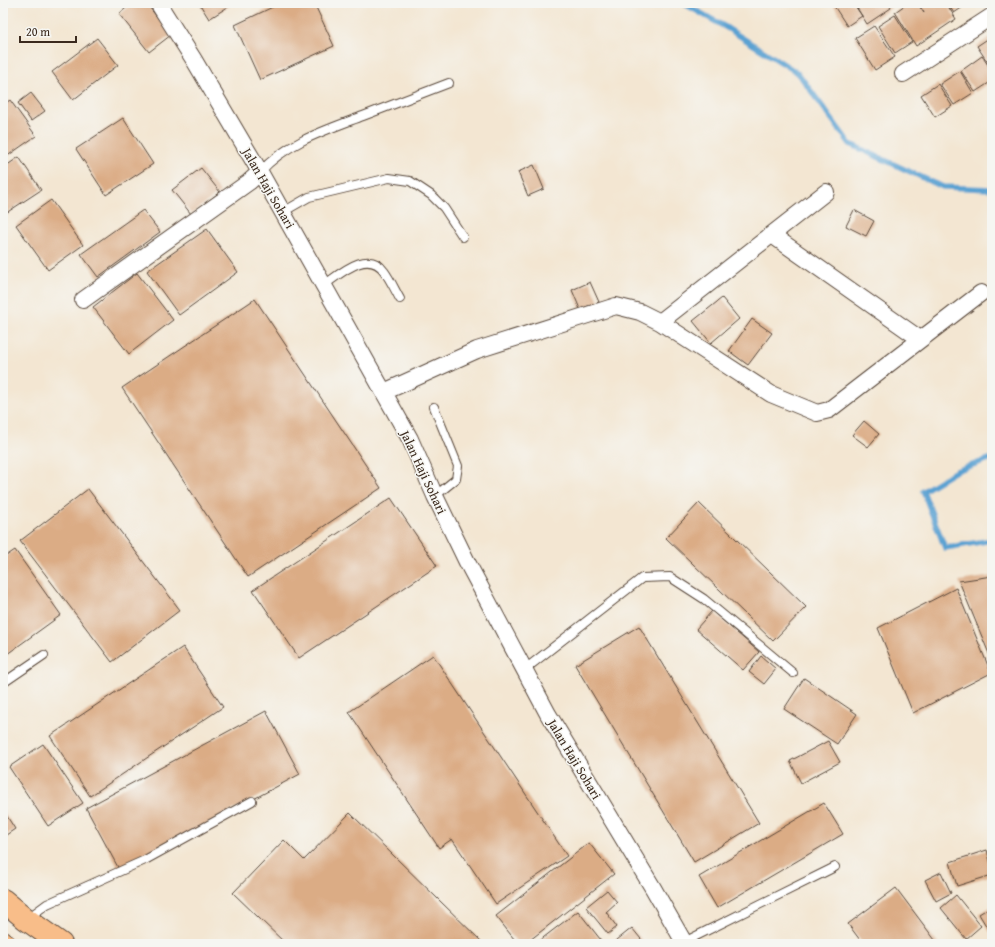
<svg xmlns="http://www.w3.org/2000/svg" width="995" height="947" font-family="'Gentium Book Plus',serif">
	<rect width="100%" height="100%" fill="#f6f6f2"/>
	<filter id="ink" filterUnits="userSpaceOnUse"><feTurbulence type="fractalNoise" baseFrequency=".025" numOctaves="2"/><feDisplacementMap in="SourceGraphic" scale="8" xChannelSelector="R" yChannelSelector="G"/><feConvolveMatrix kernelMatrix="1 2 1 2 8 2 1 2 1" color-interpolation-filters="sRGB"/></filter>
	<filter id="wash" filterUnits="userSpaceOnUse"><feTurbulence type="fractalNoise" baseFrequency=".012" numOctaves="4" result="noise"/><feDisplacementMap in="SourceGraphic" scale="16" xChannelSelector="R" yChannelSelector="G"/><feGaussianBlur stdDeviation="0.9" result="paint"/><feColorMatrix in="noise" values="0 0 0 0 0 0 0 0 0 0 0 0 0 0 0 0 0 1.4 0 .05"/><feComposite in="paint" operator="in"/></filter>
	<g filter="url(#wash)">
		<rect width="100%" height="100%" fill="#f3e6d2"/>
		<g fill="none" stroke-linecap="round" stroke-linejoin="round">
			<path stroke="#5ca2d2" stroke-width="5.5" d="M683,3L727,28L798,73L850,144L943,187L992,189
				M992,458L956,471L923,491L945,548L992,540"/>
		</g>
		<g id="blocks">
			<path fill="#dbac85" d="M132,3H146L171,35L149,52L119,14Z
				M199,3H234L209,19Z
				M281,3H314L334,46L260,80L235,25Z
				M832,3H853L862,16L847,26Z
				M854,3H888L891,8L867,24Z
				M908,3H917L924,13L918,3H946L956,19L916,46L895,12Z
				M947,3H969L954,13Z
				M895,15L912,42L895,53L878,26Z
				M874,26L895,57L875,70L855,38Z
				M992,36V69L977,46Z
				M97,38L118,65L73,100L52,72Z
				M982,56L992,71V81L975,92L961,71Z
				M960,71L973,93L954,105L940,84Z
				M938,84L952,106L935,117L921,95Z
				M31,93L45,111L31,121L18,103Z
				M10,100L36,136L3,159V105Z
				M123,118L153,164L106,195L76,149Z
				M19,157L41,190L3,215V168Z
				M534,165L544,189L528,196L518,172Z
				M201,168L220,192L191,214L172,190Z
				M51,200L83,245L48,270L16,225Z
				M143,210L160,232L98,277L81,254Z
				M854,210L874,221L866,236L846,226Z
				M207,229L238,272L179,315L147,271Z
				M137,273L173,320L129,354L93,307Z
				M590,282L599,302L580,309L572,290Z
				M722,298L739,319L711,343L693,321Z
				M255,299L381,488L248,577L122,388Z
				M752,319L772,333L748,365L729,351Z
				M864,421L879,434L868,447L852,435Z
				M88,489L180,610L112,662L20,541Z
				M391,498L437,566L299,658L253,590Z
				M699,503L806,607L773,641L666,538Z
				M15,550L61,615L3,657V558Z
				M992,576V661L959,581Z
				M956,588L991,673L913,713L878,628Z
				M712,611L759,652L743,670L696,629Z
				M639,626L759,823L694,862L575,665Z
				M183,647L223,707L90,796L50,736Z
				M433,655L567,856L496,904L452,839L439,848L349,712Z
				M761,656L776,669L764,684L749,672Z
				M804,678L857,714L837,744L784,709Z
				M266,711L300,774L120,871L86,808Z
				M828,741L840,762L801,783L790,761Z
				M43,744L83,803L48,826L9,767Z
				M824,803L843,834L717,908L699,877Z
				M3,810L15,829L3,837Z
				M350,813L484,944H286L233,893L284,840L304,860Z
				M589,843L614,874L525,944H518L496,916Z
				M987,850L992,869V875L957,886L950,862Z
				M941,872L951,893L936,901L925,880Z
				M896,888L938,944H863L848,924Z
				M607,890L617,902L606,912L617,927L608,934L586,907Z
				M956,895L981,926L966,939L941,908Z
				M992,906V933L991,934L979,914Z
				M578,911L604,944H535Z
				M632,928L645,944H612Z"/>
		</g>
	</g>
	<g filter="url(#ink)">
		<use href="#blocks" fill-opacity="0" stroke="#574639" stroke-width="1"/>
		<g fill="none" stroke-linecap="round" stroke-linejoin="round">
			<defs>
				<path id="lane" d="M260,172C287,142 326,130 363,116C392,105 420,94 449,83
					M283,212L309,197L389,178L410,181L431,195L444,208L463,237
					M324,285C340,274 368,248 384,271C390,279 395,290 400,299
					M434,407L458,466L456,479L435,496
					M524,670L642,578L670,577L704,599L793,673
					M3,683L44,655
					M28,918L47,904L145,860L252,801
					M684,942L835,867"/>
				<path id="street" d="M158,3L194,60L260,172L410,439L435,496L467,562L548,714L653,888L685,944
					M903,74L992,16
					M772,235L920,339
					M83,300L249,182L260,172
					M660,322L826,192
					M384,392L477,350L616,306L640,312L660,322L771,394L817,413L829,410L981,293"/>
				<path id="highway" d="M3,900L26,919L61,944
					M3,943L4,944"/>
			</defs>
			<use href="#lane" stroke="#574639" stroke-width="10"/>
			<use href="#street" stroke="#574639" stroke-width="18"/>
			<use href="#highway" stroke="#574639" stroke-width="24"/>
			<use href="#lane" stroke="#fff" stroke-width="8"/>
			<use href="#street" stroke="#fff" stroke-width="16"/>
			<use href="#highway" stroke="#f8bd89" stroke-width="22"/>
		</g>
	</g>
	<g text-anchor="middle" stroke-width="3" stroke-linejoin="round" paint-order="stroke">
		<g font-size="13" fill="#3b2a1e" stroke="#f6f6f2">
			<text transform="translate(269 188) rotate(60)" y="5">Jalan Haji Sohari</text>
			<text transform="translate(424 472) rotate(65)" y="5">Jalan Haji Sohari</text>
			<text transform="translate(575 759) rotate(59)" y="5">Jalan Haji Sohari</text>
		</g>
	</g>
	<rect width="995" height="947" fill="none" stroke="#f6f6f2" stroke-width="16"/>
	<path d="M20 36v6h56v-6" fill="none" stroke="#3b2a1e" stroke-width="2"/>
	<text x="26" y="36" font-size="12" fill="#3b2a1e" stroke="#f6f6f2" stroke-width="3" paint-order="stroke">20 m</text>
</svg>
